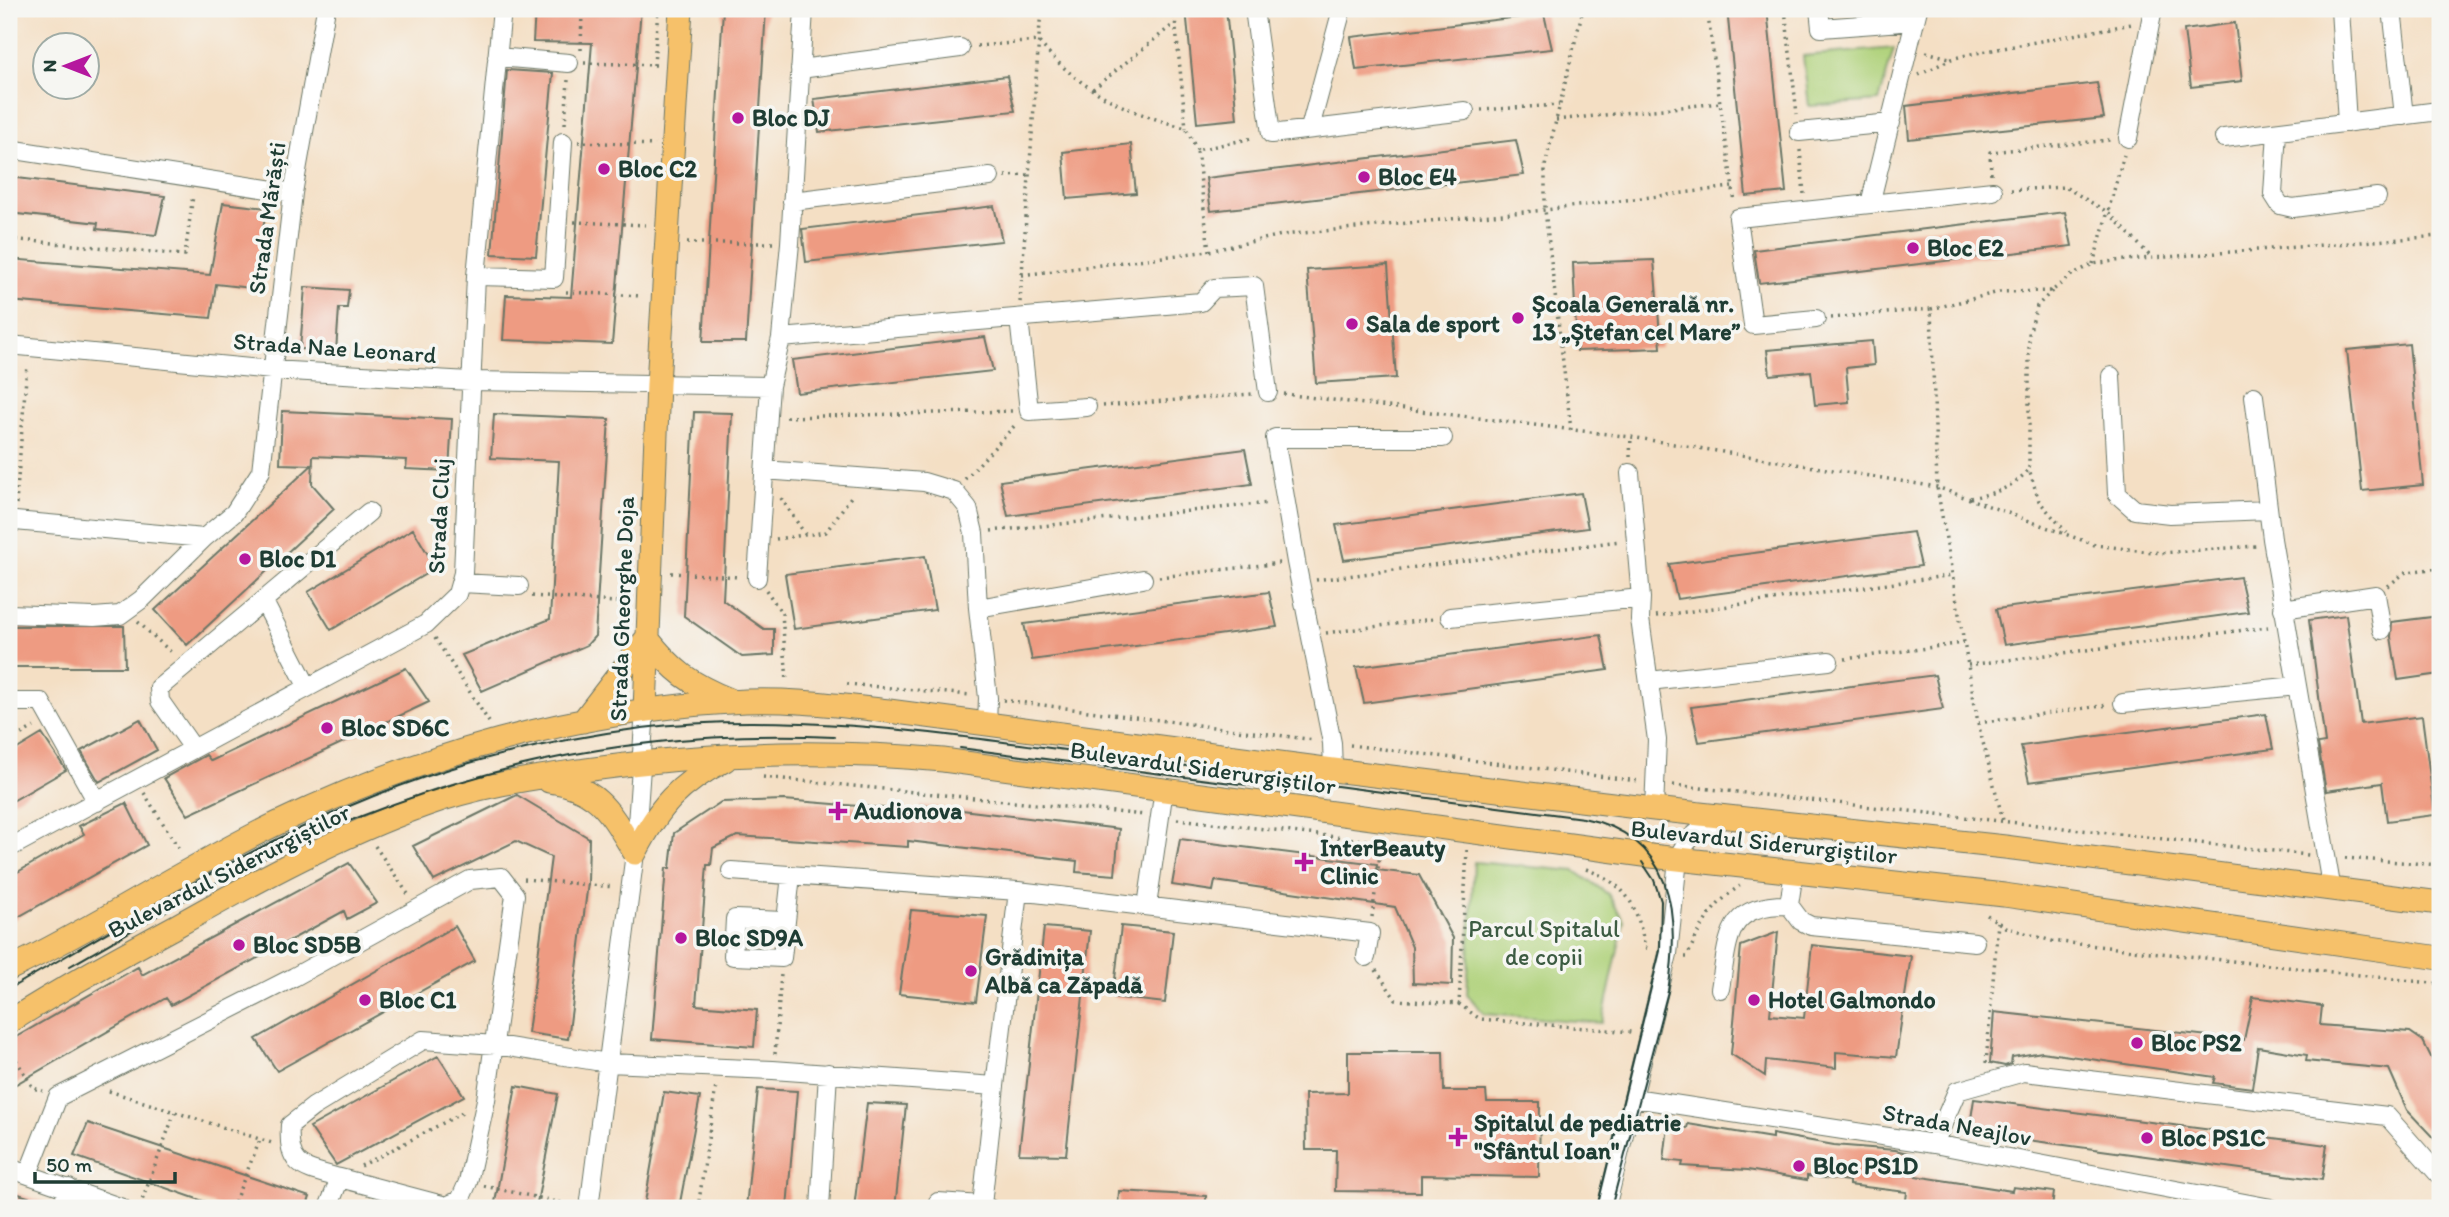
<svg xmlns="http://www.w3.org/2000/svg" width="2449" height="1217" font-family="Itim,sans-serif">
	<rect width="100%" height="100%" fill="#f6f6f2"/>
	<filter id="ink" filterUnits="userSpaceOnUse"><feTurbulence type="fractalNoise" baseFrequency=".0143" numOctaves="2"/><feDisplacementMap in="SourceGraphic" scale="14" xChannelSelector="R" yChannelSelector="G"/><feConvolveMatrix kernelMatrix="1 2 1 2 8 2 1 2 1" color-interpolation-filters="sRGB"/></filter>
	<filter id="wash" filterUnits="userSpaceOnUse"><feTurbulence type="fractalNoise" baseFrequency=".00686" numOctaves="4" result="noise"/><feDisplacementMap in="SourceGraphic" scale="28" xChannelSelector="R" yChannelSelector="G"/><feGaussianBlur stdDeviation="1.57" result="paint"/><feColorMatrix in="noise" values="0 0 0 0 0 0 0 0 0 0 0 0 0 0 0 0 0 1.4 0 .05"/><feComposite in="paint" operator="in"/></filter>
	<g filter="url(#wash)">
		<rect width="100%" height="100%" fill="#f4dfc4"/>
		<path fill="#afd179" stroke="#678756" stroke-width="2" d="M1894,48L1879,101L1809,106L1803,56Z
			M1474,862L1575,871L1608,894L1624,921L1602,1023L1484,1014L1467,994Z"/>
		<g id="blocks">
			<path fill="#ee9b82" d="M535,9H641L612,344L503,340L506,295L571,297L592,43L533,42Z
				M723,9H766L746,342H703Z
				M1186,9H1226L1237,119L1197,123Z
				M1727,9H1767L1786,192L1746,196Z
				M1544,14L1552,49L1356,70L1351,37Z
				M2235,23L2242,81L2191,87L2184,30Z
				M507,70L553,73L536,256L492,254Z
				M1007,76L1015,111L819,132L814,99Z
				M2097,83L2104,118L1909,139L1906,106Z
				M1516,140L1524,175L1211,211L1206,178Z
				M1131,144L1136,193L1067,199L1063,152Z
				M9,177L165,196L156,235L97,229L98,223L9,213Z
				M223,203L267,208L251,288L216,284L211,318L9,301V259L210,275Z
				M994,206L1002,241L806,262L802,229Z
				M2065,212L2072,246L1759,283L1754,250Z
				M1654,260L1661,348L1577,351L1573,263Z
				M1388,265L1396,378L1316,383L1307,270Z
				M305,287L349,290L347,308H339L336,352L300,349Z
				M985,337L993,371L797,393L792,360Z
				M1872,341L1874,365L1846,368L1849,402L1815,405L1811,371L1770,375L1767,350Z
				M2409,344L2423,485L2362,491L2347,350Z
				M282,411L452,419L449,471L406,469L407,460L313,456L312,484L334,509L187,645L155,610L312,465L280,464Z
				M694,412L732,413L723,600L764,629H774V655L742,657L684,616Z
				M494,414L609,419L595,636L587,645L482,691L462,655L550,619L559,461L491,458Z
				M1245,449L1252,484L1008,516L1000,481Z
				M1581,493L1588,528L1344,560L1336,525Z
				M413,529L436,568L331,630L308,592Z
				M1913,532L1921,566L1677,599L1669,564Z
				M925,556L935,610L794,629L785,574Z
				M2240,577L2248,612L2004,645L1996,609Z
				M1269,592L1277,627L1032,660L1024,624Z
				M2346,615L2361,724L2422,716L2435,815L2387,821L2382,783L2326,791L2318,744L2325,743L2309,620Z
				M2440,616V674L2398,680L2391,637L2392,622Z
				M9,626H124L125,667H9Z
				M1601,635L1608,670L1364,703L1356,667Z
				M406,668L429,702L188,815L164,778L206,755L211,761Z
				M1935,675L1943,709L1699,742L1691,707Z
				M2266,714L2273,749L2029,782L2021,746Z
				M140,719L157,750L99,782L81,751Z
				M42,734L66,770L9,803V754Z
				M517,795L589,838L588,883L568,1039L528,1033L551,857L516,841L434,881L413,846Z
				M784,800L920,811V805L1119,829L1115,875L1076,872L1077,861L908,841V847L737,836L713,848L711,865H707L696,1005L757,1010L754,1047L652,1039L666,868H670L674,833L721,802Z
				M126,803L147,845L9,922V877L84,834L79,826Z
				M1180,839L1377,864L1376,870L1419,875L1453,938L1452,985L1413,983L1412,947L1395,907L1215,881L1213,891L1172,885Z
				M349,863L377,903L347,919L344,911L171,1005L166,998L9,1088V1041L138,967L142,975Z
				M911,910L987,916L976,1002L899,994Z
				M455,926L475,961L277,1071L256,1039Z
				M1121,926L1173,931L1165,1003L1113,997Z
				M1044,927L1090,931L1066,1155L1019,1154Z
				M1778,932L1770,1015L1804,1018L1812,945L1911,956L1896,1057L1836,1052V1068L1766,1060L1765,1076L1731,1054L1741,946Z
				M2253,997L2322,1006L2320,1025L2410,1032L2423,1041L2440,1075V1145L2407,1110L2389,1069L2306,1061L2307,1055L2258,1047L2252,1088L2213,1083L2215,1077L2042,1052L2012,1057L2011,1064L2005,1066L1990,1063L1994,1012L2244,1040Z
				M1348,1052H1443L1444,1091H1486L1487,1102H1540L1539,1177L1421,1175V1192L1335,1191L1336,1150H1306L1305,1094L1348,1093Z
				M438,1056L464,1096L336,1165L310,1127Z
				M516,1086L558,1094L536,1208H494Z
				M758,1089L797,1091L787,1208H746Z
				M664,1092L700,1097L679,1208H644Z
				M1974,1099L2327,1145L2322,1180L1969,1132Z
				M867,1103L906,1105L895,1208H854Z
				M88,1123L310,1197L306,1208H223L74,1156Z
				M1688,1124L1772,1138V1134L1834,1145L1895,1150L1912,1154L1909,1175L2012,1191L2013,1187L2054,1192L2052,1208H1905L1907,1192L1849,1185V1181L1807,1176V1180L1748,1170L1682,1166L1683,1162L1664,1160L1668,1126L1687,1128Z
				M9,1191L50,1204V1208H9Z
				M1119,1191L1206,1196V1208H1118Z"/>
		</g>
	</g>
	<g filter="url(#ink)">
		<use href="#blocks" fill-opacity="0" stroke="#6a7666" stroke-width="2"/>
		<g fill="none" stroke-linecap="round" stroke-linejoin="round">
			<defs>
				<path id="minor" d="M1254,9L1271,134L1465,111
					M1819,9L1821,28L1915,21
					M2340,9L2347,123
					M2392,9L2404,116
					M497,57L569,63
					M800,69L960,48
					M1310,128L1342,9
					M1799,132L1891,123
					M2277,132L2273,194L2280,205L2293,208L2377,197
					M2128,138L2153,9
					M2224,138L2439,111
					M9,149L293,193
					M792,201L990,177
					M1870,204L1993,191
					M476,276L554,278L563,142
					M1019,318L1029,411L1087,407
					M1816,319L1753,325L1738,218L1870,204L1918,9
					M781,338L1201,302L1214,288L1254,286L1268,392
					M9,345L272,370L470,381L770,386
					M2111,376L2117,494L2135,510L2170,514L2268,510
					M2254,396L2272,539L2332,891
					M764,470L924,482L954,491L968,508L974,533L978,608L988,698L987,724
					M1630,473L1641,598
					M15,521L204,538
					M757,578L770,386L781,338L790,243L804,9
					M461,583L519,586
					M264,602L307,686
					M978,608L1143,579
					M2283,609L2376,595L2382,630
					M9,614L94,617L120,615L142,599L204,538L234,513L261,471L293,193L326,9
					M1450,617L1641,598L1640,619L1657,740L1654,809
					M1649,681L1829,661
					M9,702H41L97,802
					M2123,703L2297,686
					M193,748L160,701L159,688L369,512
					M1333,770L1332,743L1296,562L1275,438H1443
					M9,848L426,624L457,594L463,573L476,276L502,9
					M731,871L1018,891
					M1789,905L1801,921L1811,926L1975,942
					M1147,906L1164,789
					M784,921L735,919L733,956L782,958L791,875
					M1720,989C1729,937 1725,904 1789,905L1794,872
					M995,1086L1018,891L1370,933L1366,957
					M1634,1098L1934,1144L2271,1208
					M1934,1144L1957,1091L2024,1072L2387,1116L2440,1176
					M9,1168L122,1208
					M28,1174L58,1097L294,977L470,880L501,877L515,895L486,1100L468,1182L460,1200L446,1206L340,1178L328,1208
					M340,1178C303,1168 287,1168 290,1125L313,1107L423,1040L496,1045L608,1063L773,1070L995,1086L982,1205L989,1208
					M938,1202L982,1205
					M61,1208L69,1188
					M589,1208L635,853L645,710
					M820,1208L828,1073
					M1606,1208L1668,954L1678,859C1686,835 1704,827 1726,818"/>
				<path id="major" d="M647,638C673,671 690,684 730,700
					M645,710L658,384L681,9
					M583,721L647,638
					M549,781C599,787 611,814 635,853
					M635,853C659,807 678,784 725,760
					M9,969C101,925 186,867 278,823C419,755 575,711 730,702C783,698 836,705 889,711L1333,770L1654,809L2005,847L2440,903
					M9,1022C64,987 121,956 178,925C258,880 339,836 425,805C476,786 532,778 585,770C704,753 823,749 943,760L1651,856L2004,895L2440,958"/>
			</defs>
			<use href="#minor" stroke="#6a7666" stroke-width="20"/>
			<use href="#major" stroke="#6a7666" stroke-width="25"/>
			<path stroke="#6a7666" stroke-width="3.5" stroke-dasharray="2 5" stroke-linecap="butt" d="M1174,9L1186,128
				M1707,9L1720,103
				M1785,9L1797,114
				M977,46L1038,41C1081,91 1123,111 1186,128L1197,150
				M581,50L582,9
				M1926,52L1949,58
				M584,63L657,65
				M654,65L658,9
				M1919,75L1951,59L1971,54L2132,24
				M1093,89L1175,23
				M1481,110L1559,105
				M1556,120L1720,103L1735,202
				M565,124L568,80
				M578,142L655,145
				M1800,150L1804,194
				M1991,174L1990,152L2110,140
				M1005,176L1028,175
				M2011,190L2065,187L2109,213L2151,257
				M574,222L647,225
				M9,239L185,255L193,195
				M687,243H774
				M1209,251L1197,150L1253,138
				M2093,264L2124,155
				M1022,275L1209,251L1282,235L1545,210L1732,187
				M2052,291L2037,306L2029,334V469L2039,501L2066,532
				M566,292L642,296
				M1020,302L1041,9
				M1931,309L1999,292L2052,291L2073,274L2093,264L2114,261L2440,236
				M1831,318L1931,309L1937,487L1978,723L2004,824
				M1284,394L1631,437L1937,487L2095,545L2161,553L2256,546
				M1103,406L1252,394
				M786,417L1013,411
				M1571,430L1545,210V166L1583,9
				M1630,457L1631,437
				M965,479L1017,423
				M781,498L805,534
				M1970,498C1995,493 2012,489 2029,469
				M16,504L27,365
				M991,531L1269,503
				M776,539L826,532L853,494
				M671,573L740,577
				M1159,577L1280,563
				M1316,580L1620,541
				M2388,586L2406,572L2440,568
				M766,590L782,613L787,682
				M532,596L629,603
				M13,599L14,536
				M1656,616L1953,575
				M138,622L174,655
				M1326,633L1433,619
				M435,638L489,722
				M1845,659L1964,643
				M1968,665L2268,627
				M847,684L971,695
				M1003,700L1315,740
				M1978,723L2108,705
				M9,741L34,727
				M1350,745L1638,781
				M763,777L1145,815
				M1673,785L2309,855
				M144,793L181,852
				M1177,819L1371,841
				M375,846L408,894
				M1467,850L1459,1004L1480,1019L1631,1032
				M2345,858L2440,865
				M1586,869C1628,885 1637,905 1645,948L1650,949
				M524,879L614,887
				M1987,915L2005,927L2052,941L2440,984
				M1372,917L1382,838
				M1685,957H1687C1700,927 1712,904 1740,886
				M1376,970L1396,1000L1459,1004
				M9,1048L33,1088L43,1091
				M775,1054L781,974
				M1986,1063L1998,922
				M109,1091L272,1143
				M361,1166L466,1111
				M484,1186L572,1205
				M140,1206L175,1112
				M232,1208L260,1140
				M698,1208L716,1086"/>
			<use href="#minor" stroke="#fff" stroke-width="18"/>
			<use href="#major" stroke="#f6c16b" stroke-width="23"/>
			<path stroke="#1f3d34" stroke-width="2" d="M960,748L1310,793
				M70,966C134,930 198,890 265,858C452,769 627,728 834,737
				M9,989C158,904 306,809 473,762C528,747 586,735 642,728C802,709 975,739 1134,759C1284,779 1433,799 1583,818C1673,836 1681,913 1668,991L1611,1208
				M1597,1208L1660,951L1661,901L1654,880L1642,862"/>
		</g>
	</g>
	<g fill="#b5179e" stroke="#f6f6f2" stroke-width="2.5">
		<circle cx="738" cy="118" r="7"/>
		<circle cx="604" cy="169" r="7"/>
		<circle cx="1364" cy="177" r="7"/>
		<circle cx="1913" cy="248" r="7"/>
		<circle cx="1518" cy="318" r="7"/>
		<circle cx="1352" cy="324" r="7"/>
		<circle cx="245" cy="559" r="7"/>
		<circle cx="327" cy="728" r="7"/>
		<path d="M834.5 800.5h7v7h7v7h-7v7h-7v-7h-7v-7h7z"/>
		<path d="M1300.5 851.5h7v7h7v7h-7v7h-7v-7h-7v-7h7z"/>
		<circle cx="681" cy="938" r="7"/>
		<circle cx="239" cy="945" r="7"/>
		<circle cx="971" cy="971" r="7"/>
		<circle cx="365" cy="1000" r="7"/>
		<circle cx="1754" cy="1000" r="7"/>
		<circle cx="2137" cy="1043" r="7"/>
		<path d="M1454.5 1126.5h7v7h7v7h-7v7h-7v-7h-7v-7h7z"/>
		<circle cx="2147" cy="1138" r="7"/>
		<circle cx="1799" cy="1166" r="7"/>
	</g>
	<g text-anchor="middle" stroke-width="7" stroke-linejoin="round" paint-order="stroke">
		<g font-size="24" font-weight="bold" fill="#1f3d34" stroke="#f6f6f2" text-anchor="start">
			<text x="752" y="126">Bloc DJ</text>
			<text x="618" y="177">Bloc C2</text>
			<text x="1378" y="185">Bloc E4</text>
			<text x="1927" y="256">Bloc E2</text>
			<text x="1532" y="312">Școala Generală nr.<tspan x="1532" dy="28">13 „Ștefan cel Mare”</tspan></text>
			<text x="1366" y="332">Sala de sport</text>
			<text x="259" y="567">Bloc D1</text>
			<text x="341" y="736">Bloc SD6C</text>
			<text x="854" y="819">Audionova</text>
			<text x="1320" y="856">InterBeauty<tspan x="1320" dy="28">Clinic</tspan></text>
			<text x="695" y="946">Bloc SD9A</text>
			<text x="253" y="953">Bloc SD5B</text>
			<text x="985" y="965">Grădinița<tspan x="985" dy="28">Albă ca Zăpadă</tspan></text>
			<text x="379" y="1008">Bloc C1</text>
			<text x="1768" y="1008">Hotel Galmondo</text>
			<text x="2151" y="1051">Bloc PS2</text>
			<text x="1474" y="1131">Spitalul de pediatrie<tspan x="1474" dy="28">"Sfântul Ioan"</tspan></text>
			<text x="2161" y="1146">Bloc PS1C</text>
			<text x="1813" y="1174">Bloc PS1D</text>
		</g>
		<g font-size="24" fill="#1f3d34" stroke="#f6f6f2">
			<text transform="translate(267 218) rotate(-82)" y="8">Strada Mărăști</text>
			<text transform="translate(335 348) rotate(4)" y="8">Strada Nae Leonard</text>
			<text transform="translate(439 516) rotate(-87)" y="8">Strada Cluj</text>
			<text transform="translate(622 609) rotate(-88)" y="8">Strada Gheorghe Doja</text>
			<text transform="translate(1203 768) rotate(8)" y="8">Bulevardul Siderurgiștilor</text>
			<text transform="translate(1764 842) rotate(6)" y="8">Bulevardul Siderurgiștilor</text>
			<text transform="translate(229 871) rotate(-27)" y="8">Bulevardul Siderurgiștilor</text>
			<text transform="translate(1957 1125) rotate(10)" y="8">Strada Neajlov</text>
		</g>
		<g font-size="24" fill="#3c5b42" stroke="#f6f6f2">
			<text x="1544" y="937">Parcul Spitalul<tspan x="1544" dy="28">de copii</tspan></text>
		</g>
	</g>
	<rect width="2449" height="1217" fill="none" stroke="#f6f6f2" stroke-width="35"/>
	<g transform="translate(66 66) rotate(270)"><circle r="33" fill="#f6f6f2" stroke="#a0aca6" stroke-width="2"/>
	<path d="M0-5L12 26L0 18L-12 26Z" fill="#b5179e"/>
	<text y="-10" font-size="19" font-weight="bold" text-anchor="middle" fill="#1f3d34">N</text>
	</g>
	<path d="M35 1172v10h140v-10" fill="none" stroke="#1f3d34" stroke-width="3.5"/>
	<text x="46" y="1172" font-size="21" fill="#1f3d34" stroke="#f6f6f2" stroke-width="5" paint-order="stroke">50 m</text>
</svg>
